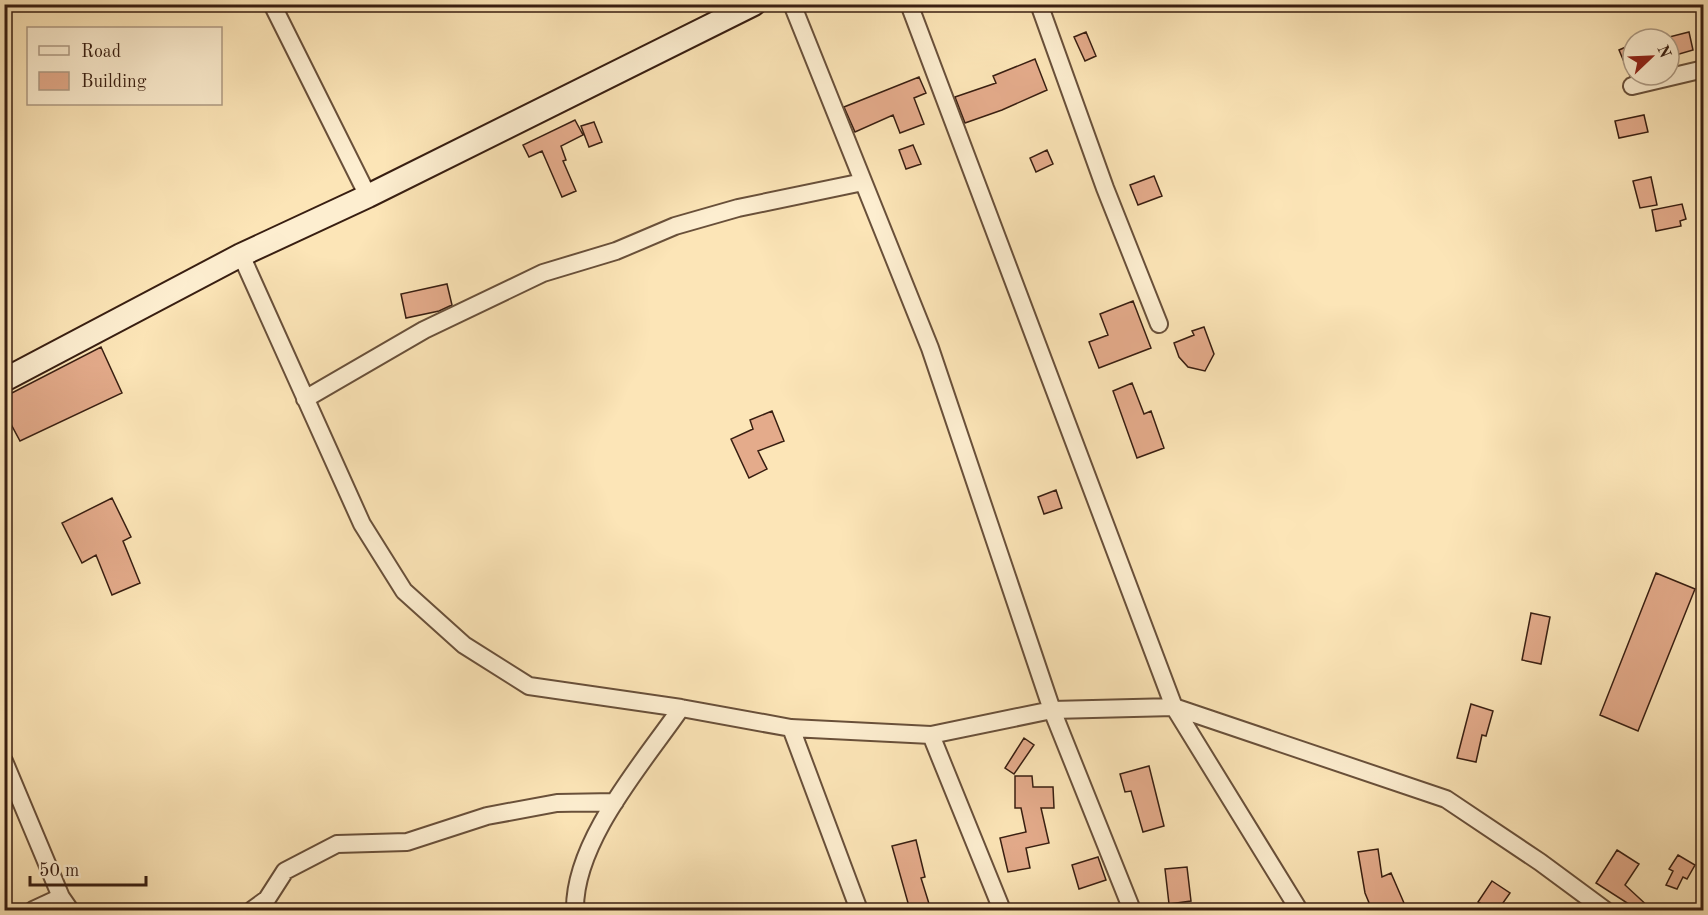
<svg xmlns="http://www.w3.org/2000/svg" width="1708" height="915" font-family="'Old Standard TT',serif">
	<rect width="100%" height="100%" fill="#fce5b7"/>
	<filter id="stains"><feTurbulence type="fractalNoise" baseFrequency=".00333" numOctaves="4"/><feColorMatrix values="0 0 0 0 .2 0 0 0 0 .09 0 0 0 0 .02 0 0 0 .5 -.17"/></filter>
	<radialGradient id="worn" r=".72"><stop offset=".6" stop-color="#630" stop-opacity="0"/><stop offset="1" stop-color="#630" stop-opacity=".3"/></radialGradient>
	<path fill="#e4ab8b" stroke="#381e11" stroke-width="1.5" d="M1086,32L1096,56L1085,61L1074,37Z
		M1689,32L1693,50L1669,57V37Z
		M1633,44V75L1630,76L1619,50Z
		M1035,59L1047,90L1002,110L965,123L955,97L996,83L993,76Z
		M919,77L926,93L914,98L924,124L900,133L893,115L855,132L844,107Z
		M1644,115L1648,132L1619,138L1615,121Z
		M575,120L583,135L561,146L566,160L563,161L576,191L562,197L542,151L529,157L523,145Z
		M594,122L602,142L589,147L581,126Z
		M913,145L921,164L906,169L899,150Z
		M1047,150L1053,164L1036,172L1030,158Z
		M1154,176L1162,196L1138,205L1130,185Z
		M1651,177L1657,205L1640,208L1633,181Z
		M1682,204L1686,219L1680,221L1681,226L1656,231L1652,210Z
		M447,284L452,305L439,311L406,318L401,294Z
		M1133,301L1151,348L1099,368L1089,342L1108,335L1100,314Z
		M1204,327L1214,354L1205,371L1188,367L1179,357L1174,343L1194,335L1192,331Z
		M101,347L122,393L20,441L4,411V397Z
		M1132,383L1144,414L1151,411L1164,448L1137,458L1113,391Z
		M772,411L784,441L758,451L767,469L749,478L731,439L753,429L750,420Z
		M1056,490L1062,508L1044,514L1038,497Z
		M112,498L131,537L123,541L140,583L112,595L96,555L82,563L62,523Z
		M1656,573L1695,589L1638,731L1600,715Z
		M1531,613L1550,617L1541,664L1522,660Z
		M1471,704L1493,711L1486,736L1482,735L1476,762L1457,758Z
		M1024,738L1034,745L1014,774L1005,768Z
		M1149,766L1164,826L1143,832L1131,791L1125,792L1120,774Z
		M1015,776H1032L1033,787H1053L1054,808H1041L1049,843L1026,848L1030,868L1008,872L1000,838L1026,832L1021,808H1015Z
		M916,840L925,877L921,878L931,910H910L892,846Z
		M1378,849L1382,877L1391,873L1404,903L1386,910H1372L1365,893L1358,852Z
		M1617,850L1639,864L1625,885L1652,910H1638L1596,883Z
		M1678,855L1695,865L1687,879L1683,877L1677,889L1666,885L1673,871L1669,869Z
		M1098,857L1106,880L1079,889L1072,865Z
		M1187,867L1191,901L1169,904L1165,869Z
		M1492,881L1510,893L1498,910H1491L1478,902Z"/>
	<g fill="none" stroke-linecap="round" stroke-linejoin="round">
		<defs>
			<path id="street" d="M272,4L368,196
				M792,4L930,348L1052,710L1132,910
				M909,4L1174,707L1299,910
				M1039,4L1105,188L1159,324
				M1632,86L1704,69
				M241,255L362,524L404,591L464,645L529,686L681,708L791,728L931,735L1052,710L1174,707L1446,799L1540,862L1605,910
				M305,399L424,330L543,273L616,251L675,226L738,208L863,182
				M791,728L859,910
				M931,735L1002,910
				M4,761L61,897L70,910
				M33,910L61,897
				M252,910L267,899L285,871L337,844L407,842L487,816L557,803L615,802
				M575,910C574,841 643,763 681,708"/>
			<path id="secondary" d="M4,380L241,255L368,196L754,4"/>
		</defs>
		<use href="#street" stroke="#69503a" stroke-width="20"/>
		<use href="#secondary" stroke="#381e11" stroke-width="26"/>
		<use href="#street" stroke="#fdeed0" stroke-width="16"/>
		<use href="#secondary" stroke="#fdeed0" stroke-width="22"/>
	</g>
	<rect width="1708" height="915" fill="none" stroke="#fce5b7" stroke-width="24"/>
	<rect x="6" y="6" width="1696" height="903" fill="none" stroke="#381e11" stroke-width="3"/>
	<rect x="12" y="12" width="1684" height="891" fill="none" stroke="#381e11" stroke-width="1.5"/>
	<rect x="27" y="27" width="195" height="78" fill="#fdeed0" stroke="#ae9b84" stroke-width="1.5"/>
	<rect x="39" y="46" width="30" height="9" fill="#fdeed0" stroke="#ae9b84" stroke-width="1.5"/>
	<text x="81" y="57" font-size="18" fill="#381e11">Road</text>
	<rect x="39" y="72" width="30" height="18" fill="#e4ab8b" stroke="#ae9b84" stroke-width="1.5"/>
	<text x="81" y="87" font-size="18" fill="#381e11">Building</text>
	<g transform="translate(1651 57) rotate(67)"><circle r="28" fill="#fdeed0" stroke="#ae9b84" stroke-width="1.5"/>
	<path d="M0-4.5L10 22L0 15L-10 22Z" fill="#8f2418"/>
	<text y="-9" font-size="16" font-weight="bold" text-anchor="middle" fill="#381e11">N</text>
	</g>
	<path d="M30 876v9h116v-9" fill="none" stroke="#381e11" stroke-width="3"/>
	<text x="39" y="876" font-size="18" fill="#381e11" stroke="#fdeed0" stroke-width="4.5" paint-order="stroke">50 m</text>
	<rect width="100%" height="100%" filter="url(#stains)"/>
	<rect width="100%" height="100%" fill="url(#worn)"/>
</svg>
